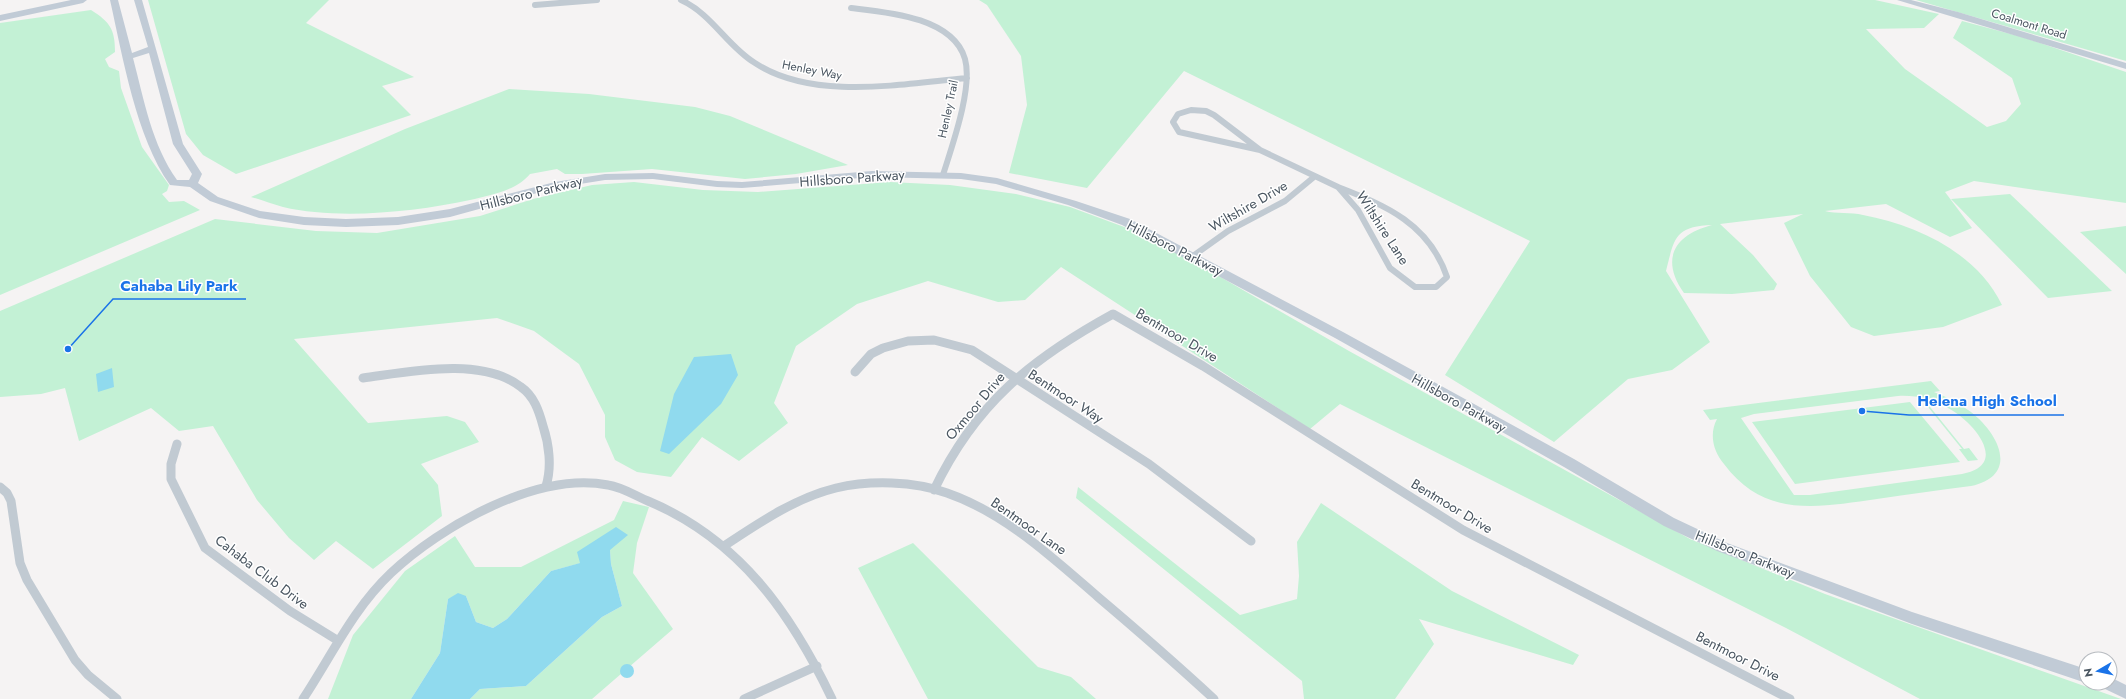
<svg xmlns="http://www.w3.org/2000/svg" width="2126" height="699" font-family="Jost,sans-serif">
	<rect width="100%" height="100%" fill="#f5f3f3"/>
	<path fill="#c3f1d5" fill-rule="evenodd" d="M148,0H329L306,23L414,77L382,86L411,115L236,174L203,155L186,134Z
		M979,0H1875L1939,14L1924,28L1866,29L1905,69L1987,127L2006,121L2021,104L2012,78L1953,38L1962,21L2022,37L2126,72V203L1974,181L1945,192L1972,228L1950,237L1886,204L1825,211C1836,214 1851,212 1863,215C1917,225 1977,253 2002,305L1943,327L1874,336L1851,327L1810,276L1784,223L1803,214L1720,224L1753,255L1777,284L1774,290L1732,294L1684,293C1660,259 1674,235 1712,225C1674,226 1674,240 1666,271L1710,342L1672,370L1628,379L1554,442L1445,375L1530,241L1184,71L1087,188L1009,173L1027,105L1021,56L987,5Z
		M1916,0H2126V61Z
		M91,10C110,22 115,29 115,52L105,59L109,67L119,71L121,88L142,147L169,185L167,191L162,194L169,202L184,201L200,210L0,295V23Z
		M509,89L589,94L695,107L730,116L848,165L796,174L745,179L652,169L582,174H565L557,169L530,174C516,191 490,195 470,200C415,212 338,220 283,207C272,204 262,200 251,197L405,129Z
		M634,182L703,190L758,192L890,182L950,185L1016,194L1070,207L1135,231L1210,271L1349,351L1690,539L1825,594L2121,699H1920L1786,628L1340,404L1310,429L1061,267L1025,300L998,302L928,281L857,304L796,346L774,403L788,423L739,461L702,437L671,477L637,472L615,460L605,437V415L579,364L534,331L497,318L294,339L368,423L447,416L465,422L479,442L421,464L438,485L442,516L373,569L336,541L314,560L289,538L257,500L213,426L179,431L151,408L79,441L65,388L41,394L0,397V311L215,219L316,231L377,233L480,216L533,199L592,185Z
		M2010,194L2112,291L2048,298L1951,199Z
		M2126,226V274L2080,232Z
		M1931,381L1940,391L1934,392C1947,397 1960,404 1971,412C1999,434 2020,475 1971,486C1940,490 1909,494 1877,499C1819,507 1765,519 1724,464C1713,451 1709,434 1717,419L1710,420L1703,410ZM1898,396C1916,395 1933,399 1948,408C1973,421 2011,465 1962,474L1810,495H1794L1741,418L1754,414Z
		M1910,402L1960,462L1795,484L1752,422Z
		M1924,402H1926L1964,449L1969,448L1978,460L1968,461L1959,449H1962Z
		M1078,487L1240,615L1297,599L1299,576L1297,542L1321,503L1452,591L1579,655L1573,665L1419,619L1434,644L1395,699H1304L1302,681L1076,498Z
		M623,501L649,507L637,543L633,573L673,629L592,699H470L480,689L526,686L602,617L622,606L611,564L610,550L581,563L551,571L507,619L493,628L476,622L466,596L448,599L440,653L411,699H328L353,635L405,571L455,536L475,567H521L614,520Z
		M913,543L1038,667L1071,677L1096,699H928L858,568Z"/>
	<path fill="#90daee" d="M731,354L738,375L721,404L669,454L660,451L674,394L694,357Z
		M112,368L114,387L98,392L96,374Z
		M616,527L628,535L610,550L611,564L622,606L602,617L526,686L480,689L470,699H411L440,653L448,599L458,593L466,596L476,622L493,628L507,619L551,571L580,563L577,552Z
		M620 671a7 7 0 1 1 14 0a7 7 0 1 1-14 0Z"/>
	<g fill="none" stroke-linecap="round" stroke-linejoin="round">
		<path stroke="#c1cad2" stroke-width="6" d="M681,0C712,14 727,46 755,63C813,101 901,84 967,78
			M535,5L597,0
			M851,8C886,12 953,17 965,59C973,88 952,146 943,175
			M1191,110L1206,111L1214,115L1260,150L1179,132L1173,122L1178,114Z
			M1260,150L1338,187
			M1338,187C1387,206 1429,224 1447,277L1436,287H1415L1390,268L1358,210Z
			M1193,256L1228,231L1285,201L1314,177"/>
		<path stroke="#c1cad2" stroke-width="9" d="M855,372L871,354L883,348L908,341L934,340L972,350L1149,464L1251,541
			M363,378C408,372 482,356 521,387C534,396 539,411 543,426C549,444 552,467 546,486
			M177,444L171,464V479L205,548L290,611L337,640
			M0,487L7,493L11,501L20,563L27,580L75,660L88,675L117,699
			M934,490C975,404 1031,359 1113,314L1203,366L1463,530L1790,699
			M724,546C759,523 795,498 836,488C870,480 914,481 947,493C1005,513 1053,558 1098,597C1137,630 1176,664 1214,699
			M303,699C332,655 353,609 391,573C441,526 538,471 608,485C622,487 636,496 648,501C739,539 791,613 832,699
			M744,699L817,666"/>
		<path fill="#c1cbd6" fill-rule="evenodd" d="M71,0H87L83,3L0,21V15Z
			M110,0H118L132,53L148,47L134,0H142L183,144L202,174L198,183L218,197L260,211L304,217L346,219L398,217L450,209L555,182L605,174L653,173L717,181L742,182L872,171L961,173L997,178L1076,201L1130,219L1343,332L1574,459L1674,518L1727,543L1912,612L2086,669V683L1912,624L1717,551L1664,526L1564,467L1335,338L1122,225L1068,205L996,184L961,179L872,177L742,188L717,187L653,179L605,180L555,188L450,217L398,225L346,227L304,225L259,218L210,201L190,187L170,185C136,137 123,58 110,0ZM149,53L173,144L192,174L189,180H177C152,145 144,100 133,58Z
			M1897,0H1911L1958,12L2126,63V69Z
			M2110,677L2126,685V699L2105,689L2103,683H2110Z"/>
	</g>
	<g text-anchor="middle" stroke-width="3" stroke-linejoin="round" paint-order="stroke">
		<g font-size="12" fill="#4a5661" stroke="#fff">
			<text transform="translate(2029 24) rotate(17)" y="4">Coalmont Road</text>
			<text transform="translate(812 70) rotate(11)" y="4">Henley Way</text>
			<text transform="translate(948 109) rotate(-78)" y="4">Henley Trail</text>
		</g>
		<g font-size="14" fill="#4a5661" stroke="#fff">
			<text transform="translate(852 178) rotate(-4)" y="5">Hillsboro Parkway</text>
			<text transform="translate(531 193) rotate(-14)" y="5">Hillsboro Parkway</text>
			<text transform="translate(1248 206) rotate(-30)" y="5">Wiltshire Drive</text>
			<text transform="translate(1383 228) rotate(57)" y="5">Wiltshire Lane</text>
			<text transform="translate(1175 248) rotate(27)" y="5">Hillsboro Parkway</text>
			<text transform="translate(1177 335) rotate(30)" y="5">Bentmoor Drive</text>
			<text transform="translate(1066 396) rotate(33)" y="5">Bentmoor Way</text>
			<text transform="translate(1459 403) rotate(29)" y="5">Hillsboro Parkway</text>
			<text transform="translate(975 406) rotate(-50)" y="5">Oxmoor Drive</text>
			<text transform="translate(1452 506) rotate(31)" y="5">Bentmoor Drive</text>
			<text transform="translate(1029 526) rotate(35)" y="5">Bentmoor Lane</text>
			<text transform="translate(1745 554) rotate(22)" y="5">Hillsboro Parkway</text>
			<text transform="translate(262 572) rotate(37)" y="5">Cahaba Club Drive</text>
			<text transform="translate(1738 656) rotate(27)" y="5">Bentmoor Drive</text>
		</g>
	</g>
	<path fill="none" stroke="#1a73e8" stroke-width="1.5" d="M68 349L113 299H246M1862 411L1909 415H2064"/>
	<g fill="#1a73e8" stroke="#fff" stroke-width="1.5">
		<circle cx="68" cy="349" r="4"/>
		<circle cx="1862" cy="411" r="4"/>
	</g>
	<g font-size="15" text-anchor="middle" font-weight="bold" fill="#1a73e8" stroke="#fff" stroke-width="3" stroke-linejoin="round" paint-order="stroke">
		<text x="179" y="291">Cahaba Lily Park</text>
		<text x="1987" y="406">Helena High School</text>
	</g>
	<g transform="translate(2098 671) rotate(261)"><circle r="19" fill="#ffffff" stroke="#b7bbc0"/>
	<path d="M0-3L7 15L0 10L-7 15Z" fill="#1a73e8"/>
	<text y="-6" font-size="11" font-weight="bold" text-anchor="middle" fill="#4a5661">N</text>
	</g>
</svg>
